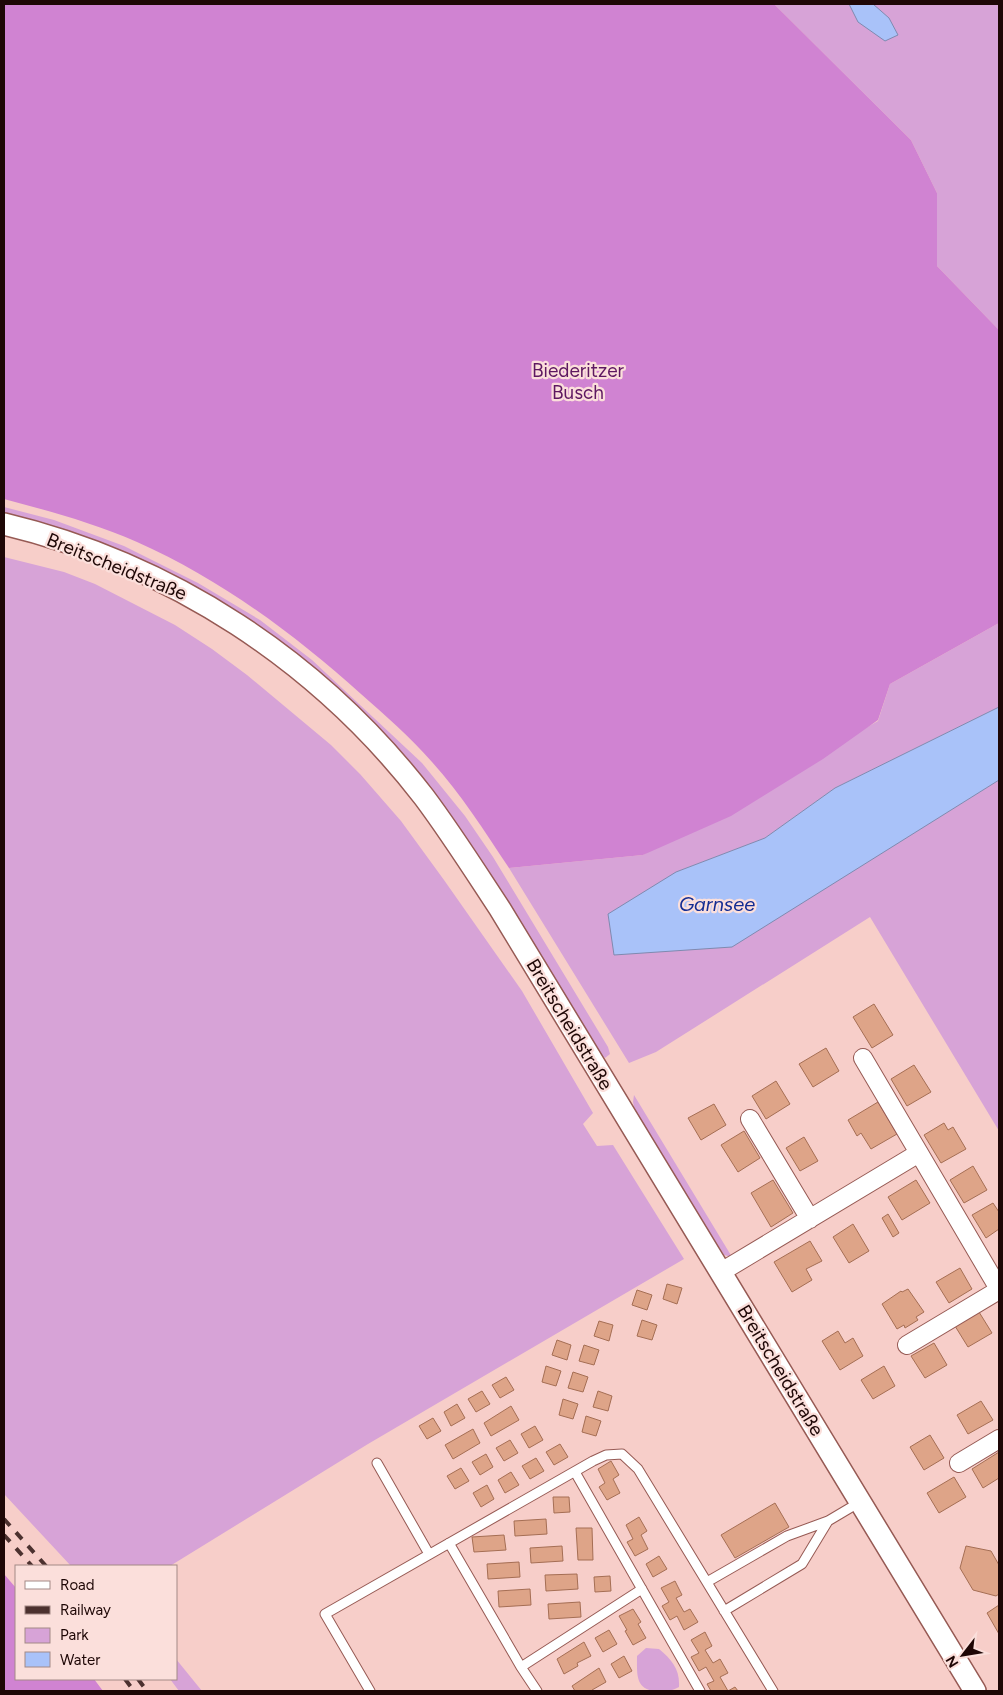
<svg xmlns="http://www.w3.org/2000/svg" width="1003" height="1695" font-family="Figtree,sans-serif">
	<rect width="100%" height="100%" fill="#f7cec9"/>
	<path fill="#d7a3d7" d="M774,4H999V330L937,266V193L911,140Z
		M4,507L54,520L124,546L198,583L260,620L312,660L422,763L465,816L493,857L608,1047L610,1054L605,1058L598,1052L357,709L307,662L255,624L4,515Z
		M4,557L64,572L95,584L175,625L212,649L247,675L331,745L360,774L401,821L444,880L522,991L593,1113L583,1124L597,1146L613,1145L684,1259L368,1444L170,1566H71L4,1494Z
		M999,623V707L835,788L765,838L676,872L732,946L999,780V1131L870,917L656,1052L629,1063L509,868L643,855L878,721L890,684Z
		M634,1095L732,1257L724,1255L635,1111L633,1102Z
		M646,1648L659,1649C672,1660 680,1669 679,1687C672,1691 668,1691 659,1691C635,1691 637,1675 637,1656Z
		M176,1659L202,1691H179L170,1679H176Z"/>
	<path fill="#d083d2" d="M4,4H774L911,140L937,193V266L999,330V623L890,684L878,720L823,759L731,816L643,855L509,868C485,832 461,794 432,762C410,737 385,715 361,694C293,633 220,579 137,542C94,523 49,511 4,499Z
		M4,1574L16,1588V1679H94L103,1691H4Z"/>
	<path fill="#a9c2f9" stroke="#7f8ab0" d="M849,4H873L889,18L898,35L885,41L858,22Z
		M999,707V780L732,947L614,955L608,914L676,872L765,838L835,788Z"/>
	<path fill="#dea488" stroke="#a56e54" d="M874,1004L893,1035L872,1048L853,1017Z
		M826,1048L839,1071L813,1087L799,1064Z
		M914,1065L931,1092L907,1106L891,1079Z
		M776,1081L790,1104L766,1119L752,1096Z
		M878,1102L897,1134L871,1149L861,1133L857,1136L848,1120Z
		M714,1104L726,1125L701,1140L688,1118Z
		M944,1123L948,1130L953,1127L966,1149L941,1163L924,1135Z
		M744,1131L760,1158L738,1172L721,1145Z
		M804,1137L818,1161L800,1171L786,1148Z
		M973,1166L987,1190L964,1203L950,1180Z
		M773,1180L793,1213L771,1227L751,1193Z
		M916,1180L930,1203L902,1220L888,1197Z
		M993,1203L999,1212V1229L986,1238L972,1215Z
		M888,1214L899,1233L893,1237L882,1218Z
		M853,1224L869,1251L849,1263L833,1237Z
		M810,1241L822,1261L806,1269L812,1280L792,1292L774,1262Z
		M960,1268L972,1289L949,1303L936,1282Z
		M667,1284L682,1288L677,1304L663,1299Z
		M908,1289L924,1312L916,1317L918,1320L905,1328L904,1325L897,1329L882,1304L901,1291L902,1292Z
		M637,1290L652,1295L647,1310L632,1305Z
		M979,1312L992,1333L968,1347L955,1326Z
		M642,1320L657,1325L652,1340L637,1336Z
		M599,1321L613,1325L609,1341L594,1336Z
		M838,1331L845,1343L853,1338L863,1356L840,1370L822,1341Z
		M557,1340L571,1345L567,1360L552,1355Z
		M934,1343L947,1365L925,1378L911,1356Z
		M584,1345L599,1350L594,1365L579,1361Z
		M546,1366L561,1371L556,1386L542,1382Z
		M884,1366L895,1386L873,1399L861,1380Z
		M573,1372L588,1377L583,1392L568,1388Z
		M506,1377L514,1390L500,1398L492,1385Z
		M482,1391L490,1404L476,1412L468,1399Z
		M598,1391L612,1396L608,1411L593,1407Z
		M563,1399L578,1404L573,1419L559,1415Z
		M981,1401L993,1420L968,1434L957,1415Z
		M457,1404L465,1418L451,1426L444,1412Z
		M511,1406L519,1420L491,1436L484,1423Z
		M586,1416L601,1421L596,1436L582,1432Z
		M433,1418L441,1431L427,1439L419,1426Z
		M535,1426L543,1440L529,1448L521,1434Z
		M473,1429L480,1443L453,1459L445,1445Z
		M930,1435L944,1458L924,1470L910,1447Z
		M510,1440L518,1453L504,1461L496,1448Z
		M560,1444L568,1457L554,1465L546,1452Z
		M999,1452V1478L983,1488L972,1469Z
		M486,1454L493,1467L480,1475L472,1462Z
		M536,1458L544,1471L530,1479L522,1466Z
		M611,1461L619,1475L613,1479L620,1493L607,1500L599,1487L605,1483L598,1469Z
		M461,1468L469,1481L455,1489L447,1476Z
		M511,1472L519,1485L505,1493L498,1480Z
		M954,1477L966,1497L939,1513L927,1493Z
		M487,1485L494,1499L481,1507L473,1493Z
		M553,1497H569L570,1512L554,1513Z
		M775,1503L789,1527L735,1558L721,1535Z
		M639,1517L647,1531L641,1535L648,1549L635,1556L627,1542L633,1539L626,1525Z
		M546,1519L547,1534L515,1536L514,1521Z
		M576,1528H592L593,1560H578Z
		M504,1535L506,1550L474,1552L472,1537Z
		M562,1546L563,1561L531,1563L530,1548Z
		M966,1546L991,1551L999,1565V1594L996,1596L973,1590L960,1568Z
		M659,1556L667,1569L653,1577L646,1564Z
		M519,1562L520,1577L488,1579L487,1564Z
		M577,1574L578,1589L546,1591L545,1575Z
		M610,1576L611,1591L595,1592L594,1577Z
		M675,1581L682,1595L676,1598L684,1612L690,1609L698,1622L684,1630L677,1616L670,1620L662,1606L669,1602L661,1588Z
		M530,1589L531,1605L499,1607L498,1591Z
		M580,1602L581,1617L549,1619L548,1604Z
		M999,1605V1634L987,1613Z
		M633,1609L641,1622L638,1624L646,1638L633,1645L625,1631L627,1630L619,1616Z
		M609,1630L617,1644L603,1652L595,1638Z
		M705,1632L712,1646L705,1650L713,1663L720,1659L728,1673L720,1677L728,1691L735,1687L738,1691H711L707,1684L714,1681L706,1667L699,1671L691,1657L699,1653L691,1640Z
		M584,1642L591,1656L577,1663L578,1666L564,1674L557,1659Z
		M624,1656L632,1671L619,1678L611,1664Z
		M599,1668L606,1682L592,1690L593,1691H575L572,1686Z"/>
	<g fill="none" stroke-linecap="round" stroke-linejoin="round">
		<defs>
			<path id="service" d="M377,1463L429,1554
				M575,1472L700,1691
				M449,1543L521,1667L537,1691
				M707,1582L787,1536L828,1521L860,1502
				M724,1611L802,1564L828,1521
				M521,1667L642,1589
				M370,1691L325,1614L593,1461L606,1455L622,1454L638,1469L773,1691"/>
			<path id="minor" d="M863,1058L919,1153
				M750,1119L810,1219
				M721,1272L919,1153L999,1289
				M907,1345L999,1290
				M959,1463L999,1439"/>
			<path id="tertiary" d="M4,524C171,564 319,661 424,797C451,833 475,871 500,909L975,1691"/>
		</defs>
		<use href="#service" stroke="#965a54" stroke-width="11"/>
		<use href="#minor" stroke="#965a54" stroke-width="20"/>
		<use href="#tertiary" stroke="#965a54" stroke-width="24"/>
		<use href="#service" stroke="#fff" stroke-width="9"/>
		<use href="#minor" stroke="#fff" stroke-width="18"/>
		<use href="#tertiary" stroke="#fff" stroke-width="21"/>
		<path stroke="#4c312f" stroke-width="4" stroke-dasharray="9 9" stroke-linecap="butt" d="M4,1519L46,1566
			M4,1535L32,1566
			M125,1679L134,1691
			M138,1679L147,1691"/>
	</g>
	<g text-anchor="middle" stroke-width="4.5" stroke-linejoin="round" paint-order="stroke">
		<g font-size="19" fill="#5e1861" stroke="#fbdfdb">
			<text x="578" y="377">Biederitzer<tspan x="578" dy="22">Busch</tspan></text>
		</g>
		<g font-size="19" fill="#1e0706" stroke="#fbdfdb">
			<text transform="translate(117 566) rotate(22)" y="7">Breitscheidstraße</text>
			<text transform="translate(570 1024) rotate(59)" y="7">Breitscheidstraße</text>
			<text transform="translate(781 1370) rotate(59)" y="7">Breitscheidstraße</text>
		</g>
		<g font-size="20" font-style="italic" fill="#132c92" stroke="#fbdfdb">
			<text x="717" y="911">Garnsee</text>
		</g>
	</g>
	<rect width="1003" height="1695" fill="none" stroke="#1e0706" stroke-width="10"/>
	<rect x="15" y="1565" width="162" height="115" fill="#fbdfdb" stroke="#a38986"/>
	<rect x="25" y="1581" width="25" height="8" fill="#ffffff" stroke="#a38986"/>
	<text x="60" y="1590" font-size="15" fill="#1e0706">Road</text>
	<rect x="25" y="1606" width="25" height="8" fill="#4c312f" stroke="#a38986"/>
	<text x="60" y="1615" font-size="15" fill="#1e0706">Railway</text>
	<rect x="25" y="1628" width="25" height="15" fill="#d7a3d7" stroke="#a38986"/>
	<text x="60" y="1640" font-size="15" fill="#1e0706">Park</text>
	<rect x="25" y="1652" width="25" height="15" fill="#a9c2f9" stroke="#a38986"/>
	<text x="60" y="1665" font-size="15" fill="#1e0706">Water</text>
	<g transform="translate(963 1655) rotate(239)" stroke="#fbdfdb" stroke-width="4" paint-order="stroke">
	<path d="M0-4L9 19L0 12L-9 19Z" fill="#1e0706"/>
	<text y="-8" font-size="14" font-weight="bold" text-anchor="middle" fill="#1e0706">N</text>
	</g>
</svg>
